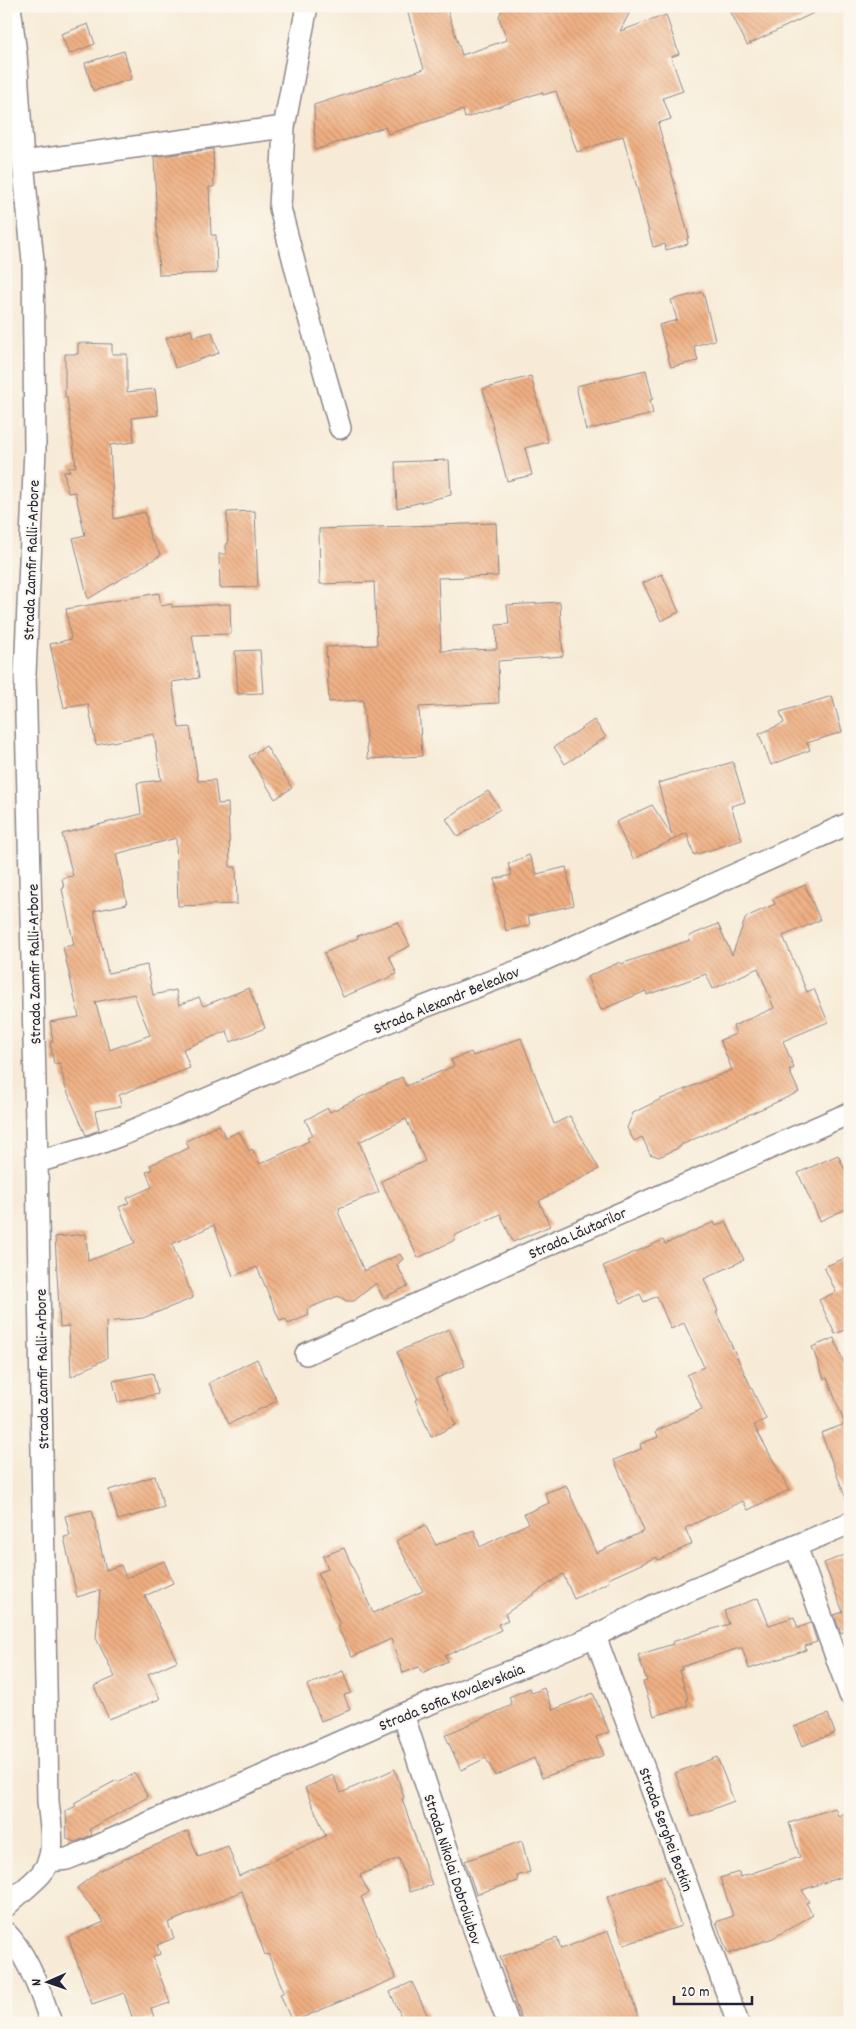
<svg xmlns="http://www.w3.org/2000/svg" width="856" height="2029" font-family="Dekko,sans-serif">
	<defs>
		<pattern id="building-back-hatch" width="6" height="6" patternUnits="userSpaceOnUse" patternTransform="scale(1.25)"><rect width="6" height="6" fill="#eeae81"/><path d="M-1 5l2 2M0 0l6 6M5-1l2 2" fill="none" stroke="#cc9570"/></pattern>
	</defs>
	<rect width="100%" height="100%" fill="#fbf7ec"/>
	<filter id="ink" filterUnits="userSpaceOnUse"><feTurbulence type="fractalNoise" baseFrequency=".02" numOctaves="2"/><feDisplacementMap in="SourceGraphic" scale="10" xChannelSelector="R" yChannelSelector="G"/><feConvolveMatrix kernelMatrix="1 2 1 2 8 2 1 2 1" color-interpolation-filters="sRGB"/></filter>
	<filter id="wash" filterUnits="userSpaceOnUse"><feTurbulence type="fractalNoise" baseFrequency=".0096" numOctaves="4" result="noise"/><feDisplacementMap in="SourceGraphic" scale="20" xChannelSelector="R" yChannelSelector="G"/><feGaussianBlur stdDeviation="1.12" result="paint"/><feColorMatrix in="noise" values="0 0 0 0 0 0 0 0 0 0 0 0 0 0 0 0 0 1.4 0 .05"/><feComposite in="paint" operator="in"/></filter>
	<g filter="url(#wash)">
		<rect width="100%" height="100%" fill="#f7ebd7"/>
		<g id="blocks">
			<path fill="url(#building-back-hatch)" fill-rule="evenodd" d="M406,6H446L462,55L507,40L499,17L503,6H633L620,31L666,15L679,54L671,57L683,91L663,98L671,119L658,123L689,237L687,238L688,244L666,250L665,244L653,247L623,136L577,152L556,91L543,95L542,92L465,118L463,110L388,134L385,127L315,150L314,105L424,69Z
				M728,6H828L747,45Z
				M88,24L95,44L69,54L61,34Z
				M124,51L132,79L93,91L85,63Z
				M213,149L214,187H209L211,235H216L217,273L159,275L154,157Z
				M703,292L715,340L694,346L698,361L671,367L659,325L677,320L671,300Z
				M191,330L193,337L212,332L219,353L175,368L166,338Z
				M78,343L112,344V354H127V392L155,389L158,415L132,418L134,442L110,445L114,519L145,512L150,537L161,555L88,599L73,538L85,535L75,492L68,493L64,472L70,471L69,468L76,466L67,397H65V354H78Z
				M646,370L653,399L650,400L653,414L586,430L576,386Z
				M531,376L548,442L525,448L532,475L507,481L483,389Z
				M449,460L451,495L397,508L395,462Z
				M255,511L258,587L220,588L219,554H226V544H228L227,512Z
				M496,523L498,576L438,578L441,651L497,649L496,625L509,624L507,605L560,602L563,656L498,661L499,703L419,707L422,756L368,759L363,700L329,702L326,647L377,645L374,582L320,584L319,529Z
				M662,574L679,612L661,621L643,583Z
				M159,593L161,606L172,604V607L230,604L231,634L192,635L199,678L172,682L179,728L190,727L198,781L215,780L218,804L228,803L230,867H236L237,904L178,906L176,838L116,854L127,904L94,911L108,973L147,965L153,995L176,990L179,1005L199,997L203,1006L249,988L265,1028L231,1042L227,1031L183,1049L190,1068L119,1095L121,1106L95,1111L99,1130L86,1135L65,1086L60,1063L54,1064L50,1042H53L50,1022L79,1017L63,947L74,945L62,889L64,888L62,878L73,876L62,834L141,814L137,783L161,780L154,734L96,745L88,704L64,708L50,644L71,639L66,609ZM134,994L150,1035L110,1050L95,1002Z
				M260,650L263,693L238,694L235,651Z
				M832,696L842,732L807,743L810,750L771,765L759,734L784,723L780,712Z
				M594,720L606,737L565,764L554,747Z
				M266,746L292,788L275,799L249,756Z
				M733,762L745,802L731,806L742,840L694,855L687,833L633,859L616,822L652,805L672,835L658,783Z
				M488,791L500,809L458,837L446,819Z
				M529,855L537,874L566,867L574,905L528,916L530,925L506,931L496,890L497,889L495,879L512,875L508,864Z
				M805,885L820,920L783,936L807,992L814,989L828,1022L783,1041L794,1068L789,1070L799,1092L681,1145L680,1147L659,1157L650,1154L642,1137L634,1141L627,1128L633,1113L661,1099L732,1070L720,1040L736,1034L733,1026L774,1008L758,968L713,989L706,974L647,995L646,991L601,1010L587,977L620,962L621,964L690,940L689,936L718,924L732,955L746,917L775,904L773,899Z
				M398,922L410,946L389,956L397,974L343,997L324,953L358,938L357,936Z
				M521,1038L554,1124L570,1116L599,1169L539,1201L550,1226L513,1242L500,1214L454,1236L455,1240L418,1258L381,1181L425,1161L406,1119L359,1142L379,1192L339,1208L340,1211L338,1212L364,1271L400,1254L403,1259L397,1265L408,1286L383,1298L376,1283L354,1301H347L338,1296L307,1309L309,1315L288,1324L286,1319L280,1321L257,1267L233,1276L214,1225L172,1244L193,1298L143,1318L106,1322L107,1358L71,1377L69,1326L60,1327L55,1237L86,1234L88,1261L135,1243L119,1207L129,1203L127,1198L152,1187L146,1172L152,1170L150,1165L189,1148L186,1141L219,1125L226,1138L239,1131L249,1151L252,1149L260,1164L309,1141L307,1138L313,1135L305,1120L328,1108L330,1112L402,1077L406,1086L454,1066L451,1060L471,1052L473,1056Z
				M838,1155L850,1180V1207L820,1221L798,1173Z
				M726,1221L744,1260L704,1279L718,1311L716,1312L766,1419L754,1425L789,1490L748,1510L743,1501L685,1528L692,1544L658,1560L657,1557L608,1579L609,1582L574,1599L563,1574L505,1614L508,1620L498,1624L501,1630L445,1656L448,1661L422,1673L419,1667L403,1673L391,1639L352,1657L337,1626L340,1625L318,1573L328,1569L323,1556L344,1548L373,1613L423,1591L396,1541L425,1525L436,1545L474,1530L480,1547L529,1523L524,1514L549,1503L545,1493L566,1485L596,1553L644,1531L614,1460L641,1449L640,1444L658,1437L656,1431L702,1409L687,1375L704,1367L684,1323L671,1329L657,1296L644,1302L640,1294L621,1303L603,1266L663,1240L665,1244L714,1222L716,1226Z
				M850,1256V1328L835,1334L819,1300L836,1292L824,1267Z
				M449,1329L465,1366L435,1379L456,1425L431,1437L415,1400L418,1399L397,1352Z
				M834,1338L850,1378V1503L848,1504L821,1433L845,1424L827,1378L824,1379L812,1347Z
				M257,1359L277,1401L229,1424L209,1383Z
				M153,1373L158,1394L118,1402L113,1381Z
				M155,1476L164,1507L118,1520L109,1490Z
				M92,1510L106,1570L121,1565L126,1578L164,1561L173,1583L145,1596L177,1661L148,1674L160,1699L109,1719L94,1686L115,1677L96,1638L100,1590L77,1597L64,1537L70,1536L65,1516Z
				M850,1553V1630L841,1633L834,1615L843,1612L824,1563Z
				M758,1598L769,1625L794,1617L798,1628L811,1623L817,1642L805,1646L806,1650L749,1669L742,1648H739L681,1667L682,1670H679L688,1699L686,1700L688,1706L654,1716L643,1682L647,1681L638,1655L673,1644L672,1642L729,1624L724,1611Z
				M343,1671L351,1693L344,1695L350,1710L321,1721L307,1685Z
				M530,1688L532,1693L544,1688L553,1710L593,1693L609,1732L596,1737L604,1755L542,1778L534,1758L495,1776L486,1758L461,1770L445,1735L512,1705L509,1697Z
				M828,1714L835,1733L802,1746L794,1727Z
				M717,1757L734,1801L692,1817L675,1773Z
				M395,1769L404,1798L402,1799L432,1885L410,1892L399,1858L360,1875L369,1893L361,1897L396,1978L292,2022L280,1994L284,1992L268,1954L265,1955L242,1891L168,1923L174,1938L157,1945L160,1954L153,1957L170,2003L151,2009L154,2017L134,2023L124,1993L92,2004L68,1937L104,1922L77,1888L100,1870L188,1831L198,1857L228,1846L239,1876L326,1836L305,1788L333,1775L341,1793Z
				M135,1773L148,1797L90,1829L92,1835L75,1842L67,1839L66,1811L76,1806L74,1803L117,1780L118,1782Z
				M835,1808L838,1816L850,1811V1874L802,1890L809,1902L806,1903L813,1915L773,1938L728,1954L716,1922L733,1916L720,1878L739,1872L740,1877L800,1857L789,1823Z
				M522,1841L530,1872L517,1876L518,1881L476,1894L465,1861Z
				M664,1876L681,1926L624,1945L607,1897Z
				M608,1931L641,2023H522L500,1957L557,1938L561,1949Z
				M412,1982L431,2023H404L390,1992Z"/>
		</g>
	</g>
	<g filter="url(#ink)">
		<use href="#blocks" fill-opacity="0" stroke="#8c8689" stroke-width="1"/>
		<g fill="none" stroke-linecap="round" stroke-linejoin="round">
			<defs>
				<path id="minor" d="M307,6L284,127L280,208L301,289L340,428
					M23,162L284,127
					M37,1162L92,1146L129,1132L411,1012L528,967L850,823
					M306,1354L541,1248L850,1113
					M796,1546L850,1695
					M595,1636L738,2023
					M403,1714L466,1907L508,2023
					M49,1861L67,1859L84,1852L169,1814L249,1782L403,1714L544,1658L595,1636L655,1605L850,1523
					M6,1906C17,1895 30,1886 41,1874C58,1854 50,1825 48,1801L37,1162L25,674L35,449L33,261L23,162L16,54L10,6
					M6,1933C27,1954 42,1995 51,2023"/>
			</defs>
			<use href="#minor" stroke="#8c8689" stroke-width="24"/>
			<use href="#minor" stroke="#fff" stroke-width="21"/>
		</g>
	</g>
	<g text-anchor="middle" stroke-width="4" stroke-linejoin="round" paint-order="stroke">
		<g font-size="16" fill="#22223b" stroke="#fbf7ec">
			<text transform="translate(30 560) rotate(-88)" y="6">Strada Zamfir Ralli-Arbore</text>
			<text transform="translate(33 964) rotate(-91)" y="6">Strada Zamfir Ralli-Arbore</text>
			<text transform="translate(446 999) rotate(-22)" y="6">Strada Alexandr Beleakov</text>
			<text transform="translate(577 1232) rotate(-24)" y="6">Strada Lăutarilor</text>
			<text transform="translate(41 1369) rotate(-91)" y="6">Strada Zamfir Ralli-Arbore</text>
			<text transform="translate(451 1696) rotate(-22)" y="6">Strada Sofia Kovalevskaia</text>
			<text transform="translate(667 1829) rotate(70)" y="6">Strada Serghei Botkin</text>
			<text transform="translate(454 1869) rotate(72)" y="6">Strada Nikolai Dobroliubov</text>
		</g>
	</g>
	<rect width="856" height="2029" fill="none" stroke="#fbf7ec" stroke-width="25"/>
	<g transform="translate(48 1982) rotate(268)" stroke="#fbf7ec" stroke-width="4" paint-order="stroke">
	<path d="M0-4L9 19L0 12L-9 19Z" fill="#22223b"/>
	<text y="-8" font-size="14" font-weight="bold" text-anchor="middle" fill="#22223b">N</text>
	</g>
	<path d="M674 1996v8h78v-8" fill="none" stroke="#22223b" stroke-width="2.5"/>
	<text x="681" y="1996" font-size="15" fill="#22223b" stroke="#fbf7ec" stroke-width="4" paint-order="stroke">20 m</text>
</svg>
